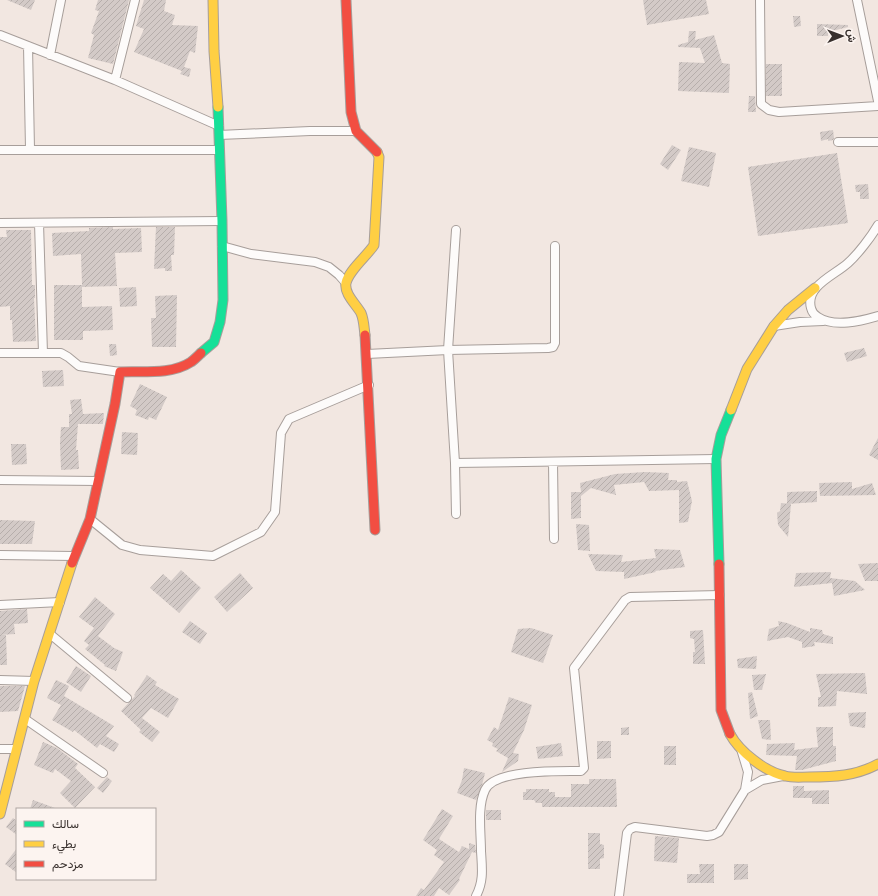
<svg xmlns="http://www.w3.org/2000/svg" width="878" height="896" font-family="'Sofia Sans Condensed',Vazirmatn,sans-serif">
	<defs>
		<pattern id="building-hatch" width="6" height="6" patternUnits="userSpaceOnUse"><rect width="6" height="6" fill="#d3cac7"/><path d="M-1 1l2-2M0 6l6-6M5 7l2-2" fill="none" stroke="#b6aeab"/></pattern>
	</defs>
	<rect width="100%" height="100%" fill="#f2e7e1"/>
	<path fill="url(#building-hatch)" d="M7,0H35L31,10Z
		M98,0H129L113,64L88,58L94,35L91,33L99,11L95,10Z
		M144,0H166L164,11L175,15L172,25L198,26L195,53L190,51L184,67L191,69L189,77L180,74L182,71L134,52L144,29L136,26Z
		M643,0H706L709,14L647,25Z
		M793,16H800L801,26L794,27Z
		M817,24L848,25V27L828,32V36H817Z
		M689,31H696L695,40L714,35L722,63L730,64L729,93L678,91L679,62L705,63L700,48L678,47V45L688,42Z
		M766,64H782V96H766Z
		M749,96H755L756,112H748Z
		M833,130L834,138L833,140L828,141V139L821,141L820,132Z
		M672,145L681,150L668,170L660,164Z
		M689,147L716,153L709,187L681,181Z
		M837,153L848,223L758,236L748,167Z
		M868,184L869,199H860V192H856L855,185Z
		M113,227V229L141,228L142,252L115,253L117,286L82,287V307L112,306L113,330L83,331V340H54V285H82L81,254L53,256L52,233L89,231V228Z
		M156,227H175L174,255H171L172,271H165V268L154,269Z
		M6,230H31L32,285H35V298H34L36,341L13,342L12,320H10V306L0,307V237H7Z
		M136,287L137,306L120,307L119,288Z
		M177,295L176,347H152L151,318H156L155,296Z
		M109,344H116L117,355L110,356Z
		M864,348L867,356L847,362L844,353Z
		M63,370L64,386L43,387L42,371Z
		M140,384L167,397L156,420L149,417L148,420L135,415L137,410L130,406Z
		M81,399L83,414L104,413L103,424H78L76,450H78L79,469L61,470L60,443L61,427H69V414H72L70,400Z
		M122,432L138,433L137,455L121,454Z
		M878,438V460L869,455Z
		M11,444H26L27,464L12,465Z
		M645,472L669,473L668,480H677V482L687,481L692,501L688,522L679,523V490L649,491L644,482L614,485L616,495L591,488L581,496V494V518L571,519V492H581L580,483L615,474Z
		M852,482V489L872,483L876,495L820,496L819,483Z
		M817,491V502L787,504V492Z
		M781,503L791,504L788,537L778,525L777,513L780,511Z
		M0,520L35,521L32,544H0Z
		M576,524L589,525L590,551L578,550Z
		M654,549L680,550L685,567L655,571L656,572L624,579V572L596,571L588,554L623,555L621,562L656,558Z
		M878,563V581H865L858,564Z
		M181,570L201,588L179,613L150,588L163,574L171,581Z
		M831,572L830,578L855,581L865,590L834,596L832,583L794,587L796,573Z
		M240,573L253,588L227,612L214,597Z
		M95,597L115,614L98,636L114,648L123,652L116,671L104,666L105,665L85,649L89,645L84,641L94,628L79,617Z
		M27,609L28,623L14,624L15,634L0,635V611Z
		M190,621L207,633L200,644L182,632Z
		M778,621L787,623L810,632V628L822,630L823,634L833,637V644L814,642L815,646L802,648V642L788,637L767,641L769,629L779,626Z
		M531,628L553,635L543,663L511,652L518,629Z
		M703,630L705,664H693V652H695L694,639L690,638V631Z
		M0,635H6L7,665H0Z
		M757,656L756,669L738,668L737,659Z
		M76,666L91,676L81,692L66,682Z
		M865,673L867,694L837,691L836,706L818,707V697H821L816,674Z
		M766,674L762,690H754L752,675Z
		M147,675L157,682L155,685L179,699L168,718L151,708L142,718L160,732L152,742L139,732L141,730L121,711L135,696L134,695Z
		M56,680L69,686L64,696L114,726L106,736L119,744L114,752L100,744L97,748L74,730L73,732L52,720L61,705L47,698Z
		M0,686H25L18,711L0,712Z
		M752,692L758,716L750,719L748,693Z
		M509,697L532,705L524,730L513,753L519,754L518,761L502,772L508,758L496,751L498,749L492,746L493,743L487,740L494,727L498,730Z
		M866,712L865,728L850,726L848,713Z
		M758,720H770L771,740L762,739Z
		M629,727V735H621V728Z
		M816,727H833V746H836V761L802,770H795L797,756L766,755L767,744L795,743L794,750L818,747Z
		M597,741H611V758L597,759Z
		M43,742L57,748L78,764L75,768L95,787L75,808L60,793L71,781L55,769L53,773L34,765Z
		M561,743L563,756L538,759L536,747Z
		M664,746H676V765H664Z
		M464,768L485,773L482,785L476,800L457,793L462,780Z
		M107,777L112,781L103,793L97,788Z
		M589,779H616L617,807H542V803H536L534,800H523V792H526V789H549V792H555V797H571V784H589Z
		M793,786H804V791L829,790V804H812V798H793Z
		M33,800L55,808V809H30Z
		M442,809L453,816L439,839L459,852L462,846L469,849V843L475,845L476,853L472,852L459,879L460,880L449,895L439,888L434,896H416L421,888L424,890L444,862L434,855L437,850L423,840Z
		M486,810H501V820H486Z
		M13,818L17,821V835L6,827Z
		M588,833H600V844L604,845V858L600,859V869H588Z
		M655,836L679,838L677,863L654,861Z
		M17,848V873L5,864Z
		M699,864H714V883H687V874H700Z
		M734,864H748V879L734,880Z"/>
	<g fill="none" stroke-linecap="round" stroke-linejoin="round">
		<defs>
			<path id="street" d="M760,0L761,104L769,110L779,112L878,106
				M857,0L878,101
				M0,35L115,80L219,126
				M28,46L30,149
				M50,55L61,0
				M115,80L135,0
				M219,135L310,131H356
				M838,142H878
				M0,150H220
				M0,223L222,221
				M39,223L43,353
				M878,225C871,237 858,254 848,263C835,275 805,286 811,308C812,312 814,315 818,317C834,328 861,321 878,316
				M222,246L251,254L315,262L329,267L339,275L346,283
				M774,326L800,322L823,321
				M0,353H61L68,357L79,366L120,372
				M367,354L448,350L548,348L553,347L555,343V246
				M553,462L554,539
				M455,463L716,459
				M0,480L98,481
				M456,514L455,463L448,350L456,230
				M90,519L122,545L140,550L213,556L261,532L275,512L281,433L289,419L369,385
				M0,555L74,556
				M0,605L60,602
				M50,634L127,698
				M0,680L34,681
				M25,719L103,773
				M0,749H16
				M745,790L762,780L783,776
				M476,896C484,881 482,868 481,851C481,833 477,807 485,790C495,769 560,771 581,771L584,768L574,668L625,600L630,597L720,595
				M619,896L627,833L630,829L635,827L707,836L713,835L719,832L745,790L748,772L741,749"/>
			<path id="fast" d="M201,353L214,342L220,322L223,300L222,221L218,107
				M719,564L716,459L721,435L731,410"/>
			<path id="slow" d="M213,0L214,51L218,107
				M365,335C364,328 364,320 361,313C356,304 344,294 346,283C349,270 367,256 374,245L379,157L377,152
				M731,410L747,369L774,326L788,310L815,288
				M730,734C739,751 765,772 785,776C793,778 801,777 809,777C834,777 856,776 878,764
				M0,814L34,681L72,563"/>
			<path id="jam" d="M346,0L351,112L356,131L377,152
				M365,335L375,530
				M72,563L90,519L115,404L120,372C143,371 171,375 191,362C195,359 198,356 201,353
				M719,564L721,710L730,734"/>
		</defs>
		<use href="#street" stroke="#a79e9a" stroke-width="10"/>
		<use href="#fast" stroke="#a79e9a" stroke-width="11"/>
		<use href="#slow" stroke="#a79e9a" stroke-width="11"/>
		<use href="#jam" stroke="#a79e9a" stroke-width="11"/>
		<use href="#street" stroke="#fdfbfa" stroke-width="8"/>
		<use href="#fast" stroke="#16e098" stroke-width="9"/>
		<use href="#slow" stroke="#ffcf43" stroke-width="9"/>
		<use href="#jam" stroke="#f24e42" stroke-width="9"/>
	</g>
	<rect x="16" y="808" width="140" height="72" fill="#fcf4f0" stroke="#ada5a2"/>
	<rect x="24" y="821" width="20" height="6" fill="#16e098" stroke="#ada5a2"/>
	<text x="52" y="828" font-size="12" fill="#372f2c">سالك</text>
	<rect x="24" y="841" width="20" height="6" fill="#ffcf43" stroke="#ada5a2"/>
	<text x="52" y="848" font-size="12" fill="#372f2c">بطيء</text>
	<rect x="24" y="861" width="20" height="6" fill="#f24e42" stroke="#ada5a2"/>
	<text x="52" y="868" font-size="12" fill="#372f2c">مزدحم</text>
	<g transform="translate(842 36) rotate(89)" stroke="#fcf4f0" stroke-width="3" paint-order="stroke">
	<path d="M0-3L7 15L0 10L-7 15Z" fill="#372f2c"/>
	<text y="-6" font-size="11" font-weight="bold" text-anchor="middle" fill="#372f2c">ش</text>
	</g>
</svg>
